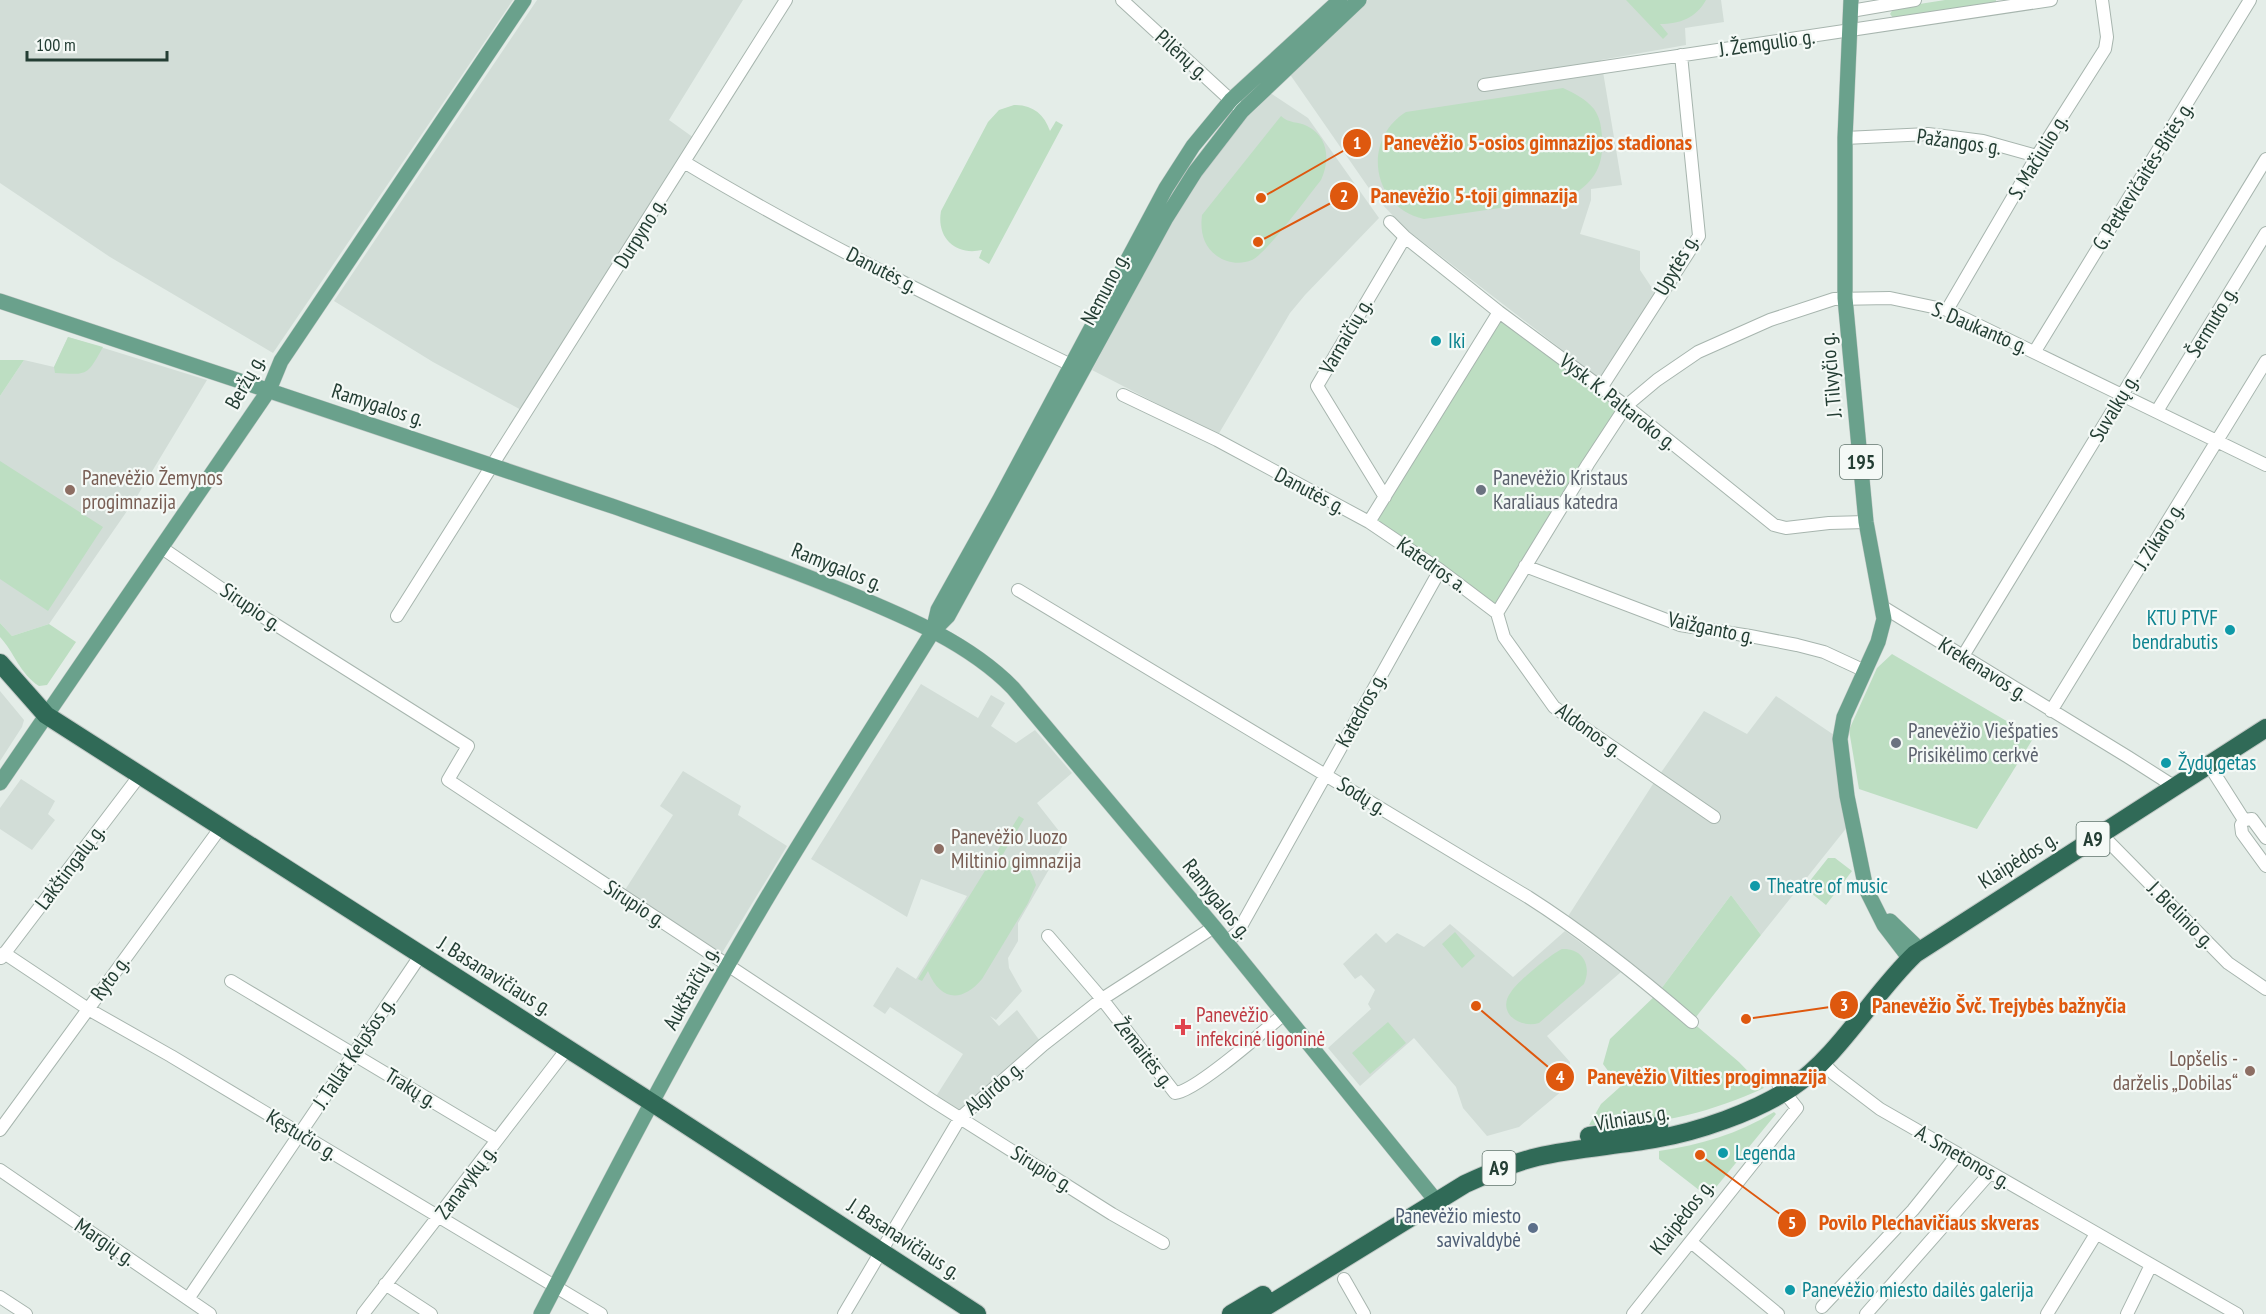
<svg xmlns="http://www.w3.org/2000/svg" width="2266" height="1314" font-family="'PT Sans Narrow',sans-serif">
	<rect width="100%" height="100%" fill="#e4ede8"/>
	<path fill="#d2ddd7" d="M0,0H513L273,353L110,257L0,183Z
		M537,0H743L669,120L694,138L523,411L433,362L334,301Z
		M1368,0H1721L1724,22L1685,28L1686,45L1601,60L1622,185L1591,189V200L1580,234L1640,251V270L1656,294L1601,380L1406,229L1375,197L1289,73Z
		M1269,92L1308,118L1379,218L1305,295L1290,313L1218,435L1092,370L1174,217L1196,181L1239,125Z
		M68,337L207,380L136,498L49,624L12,636L0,623V396L24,360L54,367Z
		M921,684L978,718L991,695L1005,703L991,726L1016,743L1035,730L1072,773L1037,803L1066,840L1018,923V941L1008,958L1009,968L1022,991L996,1020L990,1016L999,1026L1017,1010L1043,1045L960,1118L933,1101L963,1054L890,1007L885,1014L873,1006L897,967L916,979L967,896L921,879L907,917L811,859Z
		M0,691L24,720L22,727L0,761Z
		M1776,696L1840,739L1852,821L1761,935L1731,895L1658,993L1565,921L1653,784L1704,711L1747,734Z
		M683,771L741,806L738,815L787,846L722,953L625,890L673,815L660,806Z
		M21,779L55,801L48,814L55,820L32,850L0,829V808Z
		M1450,924L1513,977L1565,931L1621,972L1547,1036L1570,1062L1569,1085L1519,1127L1487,1136L1463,1108L1456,1087L1414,1038L1360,1086L1328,1048L1371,1009L1368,1004L1375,990L1361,975L1355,979L1343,964L1376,933L1386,943L1397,933L1424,947Z"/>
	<path fill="#bddec2" d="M1626,0H1706C1696,18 1680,24 1660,24L1668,34L1663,39Z
		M1945,0H1996V2L1894,19L1890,14L1894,8Z
		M1563,88C1574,93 1586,99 1594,109C1600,118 1601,125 1602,136C1604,167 1595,181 1569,198L1424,219C1372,208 1361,140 1406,112Z
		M1014,105C1033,105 1044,114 1050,131L1056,121L1063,125L989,264L979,258L982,250C956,256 936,238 941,211L988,122L999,110Z
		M1281,116C1289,124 1298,121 1307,126C1329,137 1330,161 1321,180C1308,196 1267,253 1252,260C1240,265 1227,263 1217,256C1203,246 1200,231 1202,215Z
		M1499,312L1626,406L1497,613L1369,522Z
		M68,337L103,347C87,376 88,375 55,373L54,367Z
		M0,360H24L0,396Z
		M0,461L103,527L48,611L0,579Z
		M0,623L12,636L49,624L76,642L47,685L39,686C20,674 14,652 0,637Z
		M1892,654L2034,737L1977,829L1859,789L1849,730L1877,668Z
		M1019,816L1024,819L999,861C1022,860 1028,861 1036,885L1028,903L982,979C962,1003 940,1001 928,971L922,981L918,979Z
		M1828,858H1835L1852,871L1826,905L1811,893L1812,886L1809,882Z
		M1731,895L1761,935L1692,1022L1739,1062L1764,1088C1709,1113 1651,1128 1589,1125L1601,1104L1620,1087L1603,1064L1610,1039L1658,993Z
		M1455,932L1475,956L1462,968L1442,944Z
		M1562,949C1583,948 1592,966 1584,984L1539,1023C1519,1029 1496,1012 1511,992C1517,982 1551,954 1562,949Z
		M1388,1022L1406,1043L1370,1074L1352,1053Z
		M1774,1112L1776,1114L1708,1197L1659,1159V1151C1700,1145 1738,1134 1774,1112Z"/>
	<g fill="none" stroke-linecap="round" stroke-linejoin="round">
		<defs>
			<path id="minor" d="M1122,0L1236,105
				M1851,11L1915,0
				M1484,85L2051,0
				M1845,138L1928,134L1983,141L2037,156
				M684,162C810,238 945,304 1077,368
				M1390,222L1405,237L1499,312L1626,406L1774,525L1786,528L1829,523L1866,522
				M1947,310L2037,156L2105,49L2107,37L2102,0
				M2035,351L2250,0
				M1601,388L1699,236L1681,55
				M1123,395L1217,440L1369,522L1440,570L1497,613
				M2157,411L2266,233
				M1385,497L1317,386L1405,237
				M1369,522L1499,312
				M162,548L251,609L468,746L448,780L933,1101L1112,1214L1163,1243
				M1525,566L1680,625L1750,636L1797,645L1824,652L1865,671
				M1018,590L1528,897C1586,934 1640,977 1692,1022
				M1883,607L2128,757L2175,787
				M1497,613L1588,464L1626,406L1657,380L1698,352L1770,320L1834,299L1890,298L1947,310L2266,465
				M1497,613L1504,637L1554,707L1714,817
				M397,616L786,0
				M1963,656L2266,159
				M2051,711L2266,361
				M2209,765L2244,820
				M2244,820L2241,825L2242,833L2266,866
				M2244,820L2252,819L2266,838
				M2101,834L2228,963L2266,989
				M1048,936L1102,999L1175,1093C1195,1092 1265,1030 1284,1014
				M1226,943L1238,932L1244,921L1440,570
				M4,953L88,1009L171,1056L601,1314
				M1,958L140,775
				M231,981L497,1140
				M1821,1061L1834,1074L1880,1109L2237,1314
				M0,1130L221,827
				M0,1170L210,1314
				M1691,1242L1778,1314
				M1344,1279L1364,1314
				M385,1284L431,1314
				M0,1297L26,1314
				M188,1299L420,956
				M1822,1307L1913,1210L1958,1154
				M363,1314L567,1049
				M844,1314L960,1118L1043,1045L1102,999L1214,927
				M1633,1314L1797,1108L1778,1084
				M1866,1314L1990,1173
				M2047,1314L2096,1234
				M2127,1314L2151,1265"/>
			<path id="major" d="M1851,0L1845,138V298L1866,522L1884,619L1878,642L1844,717L1840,739L1847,796L1866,889L1884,925L1910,959
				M0,301C204,369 409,437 612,506C691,534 771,561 848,593C906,617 969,643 1013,688L1214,927L1437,1202
				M933,631L938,610L1000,499L1166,188L1193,146L1231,100L1340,0
				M0,783L269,390L281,361L524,0
				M1890,921L1920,950
				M541,1314C610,1181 678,1049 754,920C811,822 874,727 933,631L948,616L1166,218L1195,172L1242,111L1359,0"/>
			<path id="highway" d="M0,663L46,715L651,1102L977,1314
				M1589,1136L1659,1126
				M1231,1314L1263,1295
				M1254,1314L1465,1184C1489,1173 1512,1163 1537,1157C1576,1148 1616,1146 1655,1139C1697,1132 1755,1112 1791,1088C1840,1055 1872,995 1915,954L2266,728"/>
		</defs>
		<use href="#minor" stroke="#a7b5ae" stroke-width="14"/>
		<use href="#major" stroke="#c2c9c6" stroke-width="16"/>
		<use href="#highway" stroke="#c2c9c6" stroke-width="20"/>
		<use href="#minor" stroke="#fff" stroke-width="12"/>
		<use href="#major" stroke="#6aa18c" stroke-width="15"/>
		<use href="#highway" stroke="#306a57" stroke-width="18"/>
	</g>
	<g fill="#0f9aa8" stroke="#f4f9f6" stroke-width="2">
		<circle cx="1436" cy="341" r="6"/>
		<circle cx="2230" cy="630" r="6"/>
		<circle cx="2166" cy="763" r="6"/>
		<circle cx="1755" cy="886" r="6"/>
		<circle cx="1723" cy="1153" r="6"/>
		<circle cx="1790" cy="1290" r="6"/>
	</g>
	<g fill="#8d6e63" stroke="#f4f9f6" stroke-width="2">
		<circle cx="70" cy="490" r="6"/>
		<circle cx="939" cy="849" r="6"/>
		<circle cx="2250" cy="1071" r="6"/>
	</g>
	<g fill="#6b7280" stroke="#f4f9f6" stroke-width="2">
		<circle cx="1481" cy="490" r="6"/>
		<circle cx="1896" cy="743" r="6"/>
	</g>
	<path fill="#e0444e" stroke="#f4f9f6" stroke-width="2" d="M1180 1018h6v6h6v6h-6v6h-6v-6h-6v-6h6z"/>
	<circle fill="#5c6f8a" stroke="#f4f9f6" stroke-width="2" cx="1533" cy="1228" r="6"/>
	<g text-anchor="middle" stroke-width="4.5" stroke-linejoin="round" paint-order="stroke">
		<g fill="#f4f9f6" stroke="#62766e" stroke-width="1.5">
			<rect x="1840" y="445" width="42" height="34" rx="4.5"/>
			<rect x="2076.5" y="822" width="33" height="34" rx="4.5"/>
			<rect x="1482.5" y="1151" width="33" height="34" rx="4.5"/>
		</g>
		<g font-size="20" font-weight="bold" fill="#243e34">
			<text x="1861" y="469">195</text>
			<text x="2093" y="846">A9</text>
			<text x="1499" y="1175">A9</text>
		</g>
		<g font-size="21" fill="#243e34" stroke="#f4f9f6">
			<text transform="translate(1767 43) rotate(-8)" y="7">J. Žemgulio g.</text>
			<text transform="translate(1182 55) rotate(42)" y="7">Pilėnų g.</text>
			<text transform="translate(1959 142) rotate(8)" y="7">Pažangos g.</text>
			<text transform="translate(2038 157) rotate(-59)" y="7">S. Mačiulio g.</text>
			<text transform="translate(2143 176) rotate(-58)" y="7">G. Petkevičaitės-Bitės g.</text>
			<text transform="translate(640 233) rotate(-58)" y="7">Durpyno g.</text>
			<text transform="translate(1676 265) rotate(-60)" y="7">Upytės g.</text>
			<text transform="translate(882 270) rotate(27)" y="7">Danutės g.</text>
			<text transform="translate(1105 289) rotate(-62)" y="7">Nemuno g.</text>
			<text transform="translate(2212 322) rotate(-59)" y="7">Šermuto g.</text>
			<text transform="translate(1980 328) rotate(23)" y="7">S. Daukanto g.</text>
			<text transform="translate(1346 336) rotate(-60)" y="7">Varnaičių g.</text>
			<text transform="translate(1831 375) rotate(-95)" y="7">J. Tilvyčio g.</text>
			<text transform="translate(245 382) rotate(-61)" y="7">Beržų g.</text>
			<text transform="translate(1618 402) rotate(38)" y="7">Vysk. K. Paltaroko g.</text>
			<text transform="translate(378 405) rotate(18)" y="7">Ramygalos g.</text>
			<text transform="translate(2114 408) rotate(-59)" y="7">Suvalkų g.</text>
			<text transform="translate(1310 491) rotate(28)" y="7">Danutės g.</text>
			<text transform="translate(2159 536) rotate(-58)" y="7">J. Zikaro g.</text>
			<text transform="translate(1432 565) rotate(35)" y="7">Katedros a.</text>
			<text transform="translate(837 567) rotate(22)" y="7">Ramygalos g.</text>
			<text transform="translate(251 607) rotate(34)" y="7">Sirupio g.</text>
			<text transform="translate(1711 628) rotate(12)" y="7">Vaižganto g.</text>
			<text transform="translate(1983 669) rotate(32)" y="7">Krekenavos g.</text>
			<text transform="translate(1361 710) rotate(-61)" y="7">Katedros g.</text>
			<text transform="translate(1589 730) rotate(36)" y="7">Aldonos g.</text>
			<text transform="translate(1362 796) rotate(31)" y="7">Sodų g.</text>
			<text transform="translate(2018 860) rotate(-32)" y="7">Klaipėdos g.</text>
			<text transform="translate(70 867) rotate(-53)" y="7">Lakštingalų g.</text>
			<text transform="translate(1217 899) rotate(51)" y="7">Ramygalos g.</text>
			<text transform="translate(635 904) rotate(33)" y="7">Sirupio g.</text>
			<text transform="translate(2181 915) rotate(45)" y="7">J. Bielinio g.</text>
			<text transform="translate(495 976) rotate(32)" y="7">J. Basanavičiaus g.</text>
			<text transform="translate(110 978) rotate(-54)" y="7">Ryto g.</text>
			<text transform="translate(691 988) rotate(-61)" y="7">Aukštaičių g.</text>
			<text transform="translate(354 1053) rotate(-56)" y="7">J. Tallat Kelpšos g.</text>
			<text transform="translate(1144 1053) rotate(52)" y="7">Žemaitės g.</text>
			<text transform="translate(411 1088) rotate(31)" y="7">Trakų g.</text>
			<text transform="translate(994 1088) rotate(-41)" y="7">Algirdo g.</text>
			<text transform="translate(1632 1118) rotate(-9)" y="7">Vilniaus g.</text>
			<text transform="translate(302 1135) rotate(31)" y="7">Kęstučio g.</text>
			<text transform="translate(1963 1157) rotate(30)" y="7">A. Smetonos g.</text>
			<text transform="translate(1042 1169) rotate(32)" y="7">Sirupio g.</text>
			<text transform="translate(466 1182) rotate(-53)" y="7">Zanavykų g.</text>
			<text transform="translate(1682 1217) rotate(-52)" y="7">Klaipėdos g.</text>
			<text transform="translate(904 1239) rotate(33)" y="7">J. Basanavičiaus g.</text>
			<text transform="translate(105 1242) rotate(34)" y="7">Margių g.</text>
		</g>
		<g font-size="21" fill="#0d838f" stroke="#f4f9f6" text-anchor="start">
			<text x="1448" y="348">Iki</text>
			<text x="2218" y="625" text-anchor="end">KTU PTVF<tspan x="2218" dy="24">bendrabutis</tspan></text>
			<text x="2178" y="770">Žydų getas</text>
			<text x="1767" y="893">Theatre of music</text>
			<text x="1735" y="1160">Legenda</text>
			<text x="1802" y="1297">Panevėžio miesto dailės galerija</text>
		</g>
		<g font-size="21" fill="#785e54" stroke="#f4f9f6" text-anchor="start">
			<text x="82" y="485">Panevėžio Žemynos<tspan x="82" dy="24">progimnazija</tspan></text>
			<text x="951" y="844">Panevėžio Juozo<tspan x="951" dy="24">Miltinio gimnazija</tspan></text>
			<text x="2238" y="1066" text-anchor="end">Lopšelis -<tspan x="2238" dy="24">darželis „Dobilas“</tspan></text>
		</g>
		<g font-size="21" fill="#5b616d" stroke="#f4f9f6" text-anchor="start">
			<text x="1493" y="485">Panevėžio Kristaus<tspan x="1493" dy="24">Karaliaus katedra</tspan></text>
			<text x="1908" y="738">Panevėžio Viešpaties<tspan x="1908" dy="24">Prisikėlimo cerkvė</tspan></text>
		</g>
		<g font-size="21" fill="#be3a42" stroke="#f4f9f6" text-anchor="start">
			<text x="1196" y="1022">Panevėžio<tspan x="1196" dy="24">infekcinė ligoninė</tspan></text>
		</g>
		<g font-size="21" fill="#4e5e75" stroke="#f4f9f6" text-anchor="end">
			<text x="1521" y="1223">Panevėžio miesto<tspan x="1521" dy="24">savivaldybė</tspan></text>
		</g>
	</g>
	<path fill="none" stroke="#de580e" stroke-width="2" d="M1261 198L1357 143M1258 242L1344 196M1746 1019L1844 1005M1476 1006L1560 1077M1700 1155L1792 1223"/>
	<g fill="#de580e" stroke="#f4f9f6" stroke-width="2">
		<circle cx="1261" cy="198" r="6"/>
		<circle cx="1258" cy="242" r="6"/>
		<circle cx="1746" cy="1019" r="6"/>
		<circle cx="1476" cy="1006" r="6"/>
		<circle cx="1700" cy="1155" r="6"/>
		<circle cx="1357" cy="143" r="15"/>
		<circle cx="1344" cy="196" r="15"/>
		<circle cx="1844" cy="1005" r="15"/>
		<circle cx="1560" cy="1077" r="15"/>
		<circle cx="1792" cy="1223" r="15"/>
	</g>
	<g font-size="18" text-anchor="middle" font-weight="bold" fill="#fff">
		<text x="1357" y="149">1</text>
		<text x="1344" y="202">2</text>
		<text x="1844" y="1011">3</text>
		<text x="1560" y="1083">4</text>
		<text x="1792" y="1229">5</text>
	</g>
	<g font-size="22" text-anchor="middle" font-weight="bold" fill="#de580e" stroke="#f4f9f6" stroke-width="4.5" stroke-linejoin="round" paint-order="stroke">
		<text x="1538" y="150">Panevėžio 5-osios gimnazijos stadionas</text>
		<text x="1474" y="203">Panevėžio 5-toji gimnazija</text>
		<text x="1999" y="1013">Panevėžio Švč. Trejybės bažnyčia</text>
		<text x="1707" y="1084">Panevėžio Vilties progimnazija</text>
		<text x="1929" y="1230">Povilo Plechavičiaus skveras</text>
	</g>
	<path d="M27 51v9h140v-9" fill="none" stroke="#243e34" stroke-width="3"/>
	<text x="36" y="51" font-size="18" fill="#243e34" stroke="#f4f9f6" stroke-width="4.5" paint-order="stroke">100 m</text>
</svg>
